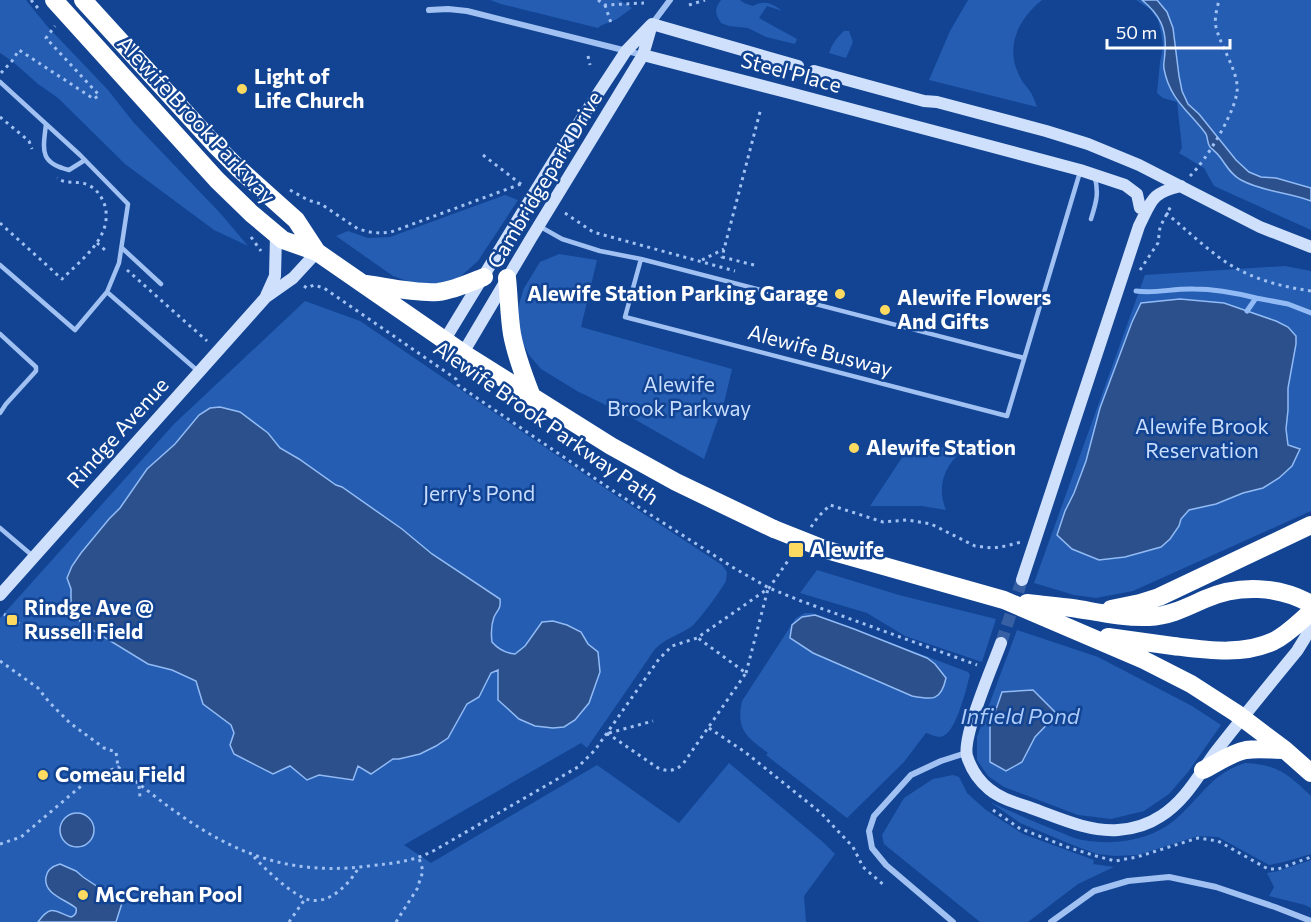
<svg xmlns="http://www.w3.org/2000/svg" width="1311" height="922" font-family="Commissioner,sans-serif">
	<rect width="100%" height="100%" fill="#124493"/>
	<path fill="#245db2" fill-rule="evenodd" d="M0,0H26L47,26L108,90L134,123L221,214L248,246L214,230L125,164L58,98L38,84L12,61L0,53Z
		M490,0H619L632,8L617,19L600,26L598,28L501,4Z
		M721,0H740L744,3L753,6C764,0 772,3 782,11L767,6L759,18L797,39L795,44L766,37L748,28L729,26L721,23C715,14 714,9 721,0Z
		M968,0H1042C1017,20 1004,49 1021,79C1023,83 1027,87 1029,90C1033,95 1035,102 1037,107L929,80L950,31Z
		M1136,0C1142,0 1144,2 1149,5C1162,16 1167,35 1165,52C1165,56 1163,61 1163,66C1164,78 1171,90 1177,101L1181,89L1176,60L1173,29L1167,12L1157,0H1311V230L1214,186L1204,168L1179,153L1182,148L1177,102L1163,98L1157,93L1160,62L1163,46L1161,32L1158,20L1150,9Z
		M844,31H849L853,42L846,58L829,53C832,44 837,37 844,31Z
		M505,195L518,200L478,261L461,276L441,284L419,285L393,276L336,236L348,231L368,238L390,237Z
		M559,254L597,260L581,327L732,369L725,399L704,459L636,420L577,391L541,369L529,355L521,340L517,318L519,304L524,288L540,262Z
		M1285,266L1311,271V511L1133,591L1096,598L1074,595L1034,583L1145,275Z
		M305,301L360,321L618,497L722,565L727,572C727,573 726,580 726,581C722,589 698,622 691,627C679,635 666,638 655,649L587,748L581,743L404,845L431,863L597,765L679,823L729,763L823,842L835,854L804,896L806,922H0V618L174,424ZM199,415L268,433L280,448L299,459L336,485L342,488L402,529L432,554L500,599C501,609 498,609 494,617C491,625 491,634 491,642C499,649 505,653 515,654L525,646L542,622L553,621L567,625L581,632L588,644L598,652L600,672L589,703L499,675L498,670L491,673L479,697L467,704L458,721L420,754L399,759H393L385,765L358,766L352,780L319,775L307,780L290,766L234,733L231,725L203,704L196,681L172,670L148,664L81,623L71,606V589L67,578L72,566L81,553L109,519L120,508L147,469L175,444Z
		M915,438L960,453C943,468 937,489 946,510L922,506H870Z
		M817,570L899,595L996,619L982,662L905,636L867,613L800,593Z
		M805,613H812L968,672L970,675C966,688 956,736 940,737C936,737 930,734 926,733L904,762L847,818L766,755L768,753C746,736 736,730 742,701L796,618Z
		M1017,630L1098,657L1192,706L1221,725L1188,772L1169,794L1144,811L1111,819L1078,815L1004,787L988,776L977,760V737Z
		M1245,763C1277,764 1289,775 1311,796V854L1284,862L1269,865L1218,837L1198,836L1138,855L1115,856L1097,854L1075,846L1020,823L990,802C1012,812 1034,822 1057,831C1066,834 1074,839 1083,840C1115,846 1154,840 1178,817C1203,795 1211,774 1245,763Z
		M953,775L959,777L967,793L986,810L1023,834L1094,860L1093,864L1114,867L1078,884L1028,922H980L884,844L882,835L904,798L933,779Z
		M1311,860V908L1305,905L1269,896L1274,887L1267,873L1278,871Z"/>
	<path fill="#2b508b" stroke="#92bbf5" stroke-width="1.5" d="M1142,0H1157L1167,12L1173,28L1179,76L1182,91L1188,104L1199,114L1236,160L1249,172L1261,177L1276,178L1311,188V201C1288,192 1263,192 1241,180C1231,175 1226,165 1220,157C1217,153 1213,150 1210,147C1207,143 1208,138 1206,134C1189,111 1170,100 1164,69C1163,63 1165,58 1165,51C1167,28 1159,14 1142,0Z
		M1180,299L1224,303L1276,321L1288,327L1296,336V344L1288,388V410L1286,429L1288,445L1300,449L1292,466L1279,478L1263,488L1243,493L1216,504L1189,510L1181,519L1179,526L1170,539L1161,547L1125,557L1099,560L1072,549L1057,535L1065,511L1074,493L1086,461L1100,408L1132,322L1141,303Z
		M220,407L240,412L268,433L280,448L299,459L336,485L342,487L402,529L432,554L500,599C501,609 498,609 494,617C491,625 491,634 492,642C498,649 505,653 515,654L525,646L542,622L553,621L567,625L581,632L588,644L598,652L600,672L589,703L575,720L564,727L553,728L535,726L519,719L498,700V670L491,673L479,697L467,704L448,738L436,746L420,754L399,759H393L371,774L358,766L353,780L319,775L307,780L290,766L273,774L234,754L230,745L234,733L231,725L203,704L196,681L172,670L148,664L81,623L71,606V589L67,578L72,566L81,553L109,519L120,508L147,469L175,444L199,415L210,408Z
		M815,615L854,629L927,658L935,664L946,678C941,701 933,700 912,696L813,653L790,638L792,625L802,617Z
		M1033,690L1057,714L1035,737L1022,762L1006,771L990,762V727L1002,692Z
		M60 830a17 17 0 1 1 34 0a17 17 0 1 1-34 0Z
		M60,864L76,871L83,877L122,903L116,922H38C51,904 54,911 71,917C76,915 77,912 76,908C65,899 43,894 46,877C47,869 53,866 60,864Z"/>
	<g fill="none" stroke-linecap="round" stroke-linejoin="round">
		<path stroke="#92bbf5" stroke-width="5" d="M1136,291C1156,294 1174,288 1194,289C1215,289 1236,293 1256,298
			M1247,311L1256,298L1288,304L1311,313"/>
		<path stroke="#3660a3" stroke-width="12" stroke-dasharray="12 6" stroke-linecap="butt" d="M1001,643L1022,580"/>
		<path stroke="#a0c1f2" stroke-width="3" stroke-dasharray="3 4.5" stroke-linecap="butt" d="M31,0L38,8
			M598,0L605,5L644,3
			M605,5L612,26
			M689,5L705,0
			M588,56L590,65
			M1,73L12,61L19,50L94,99L99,95L46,38L55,26
			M0,117L29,141L32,149
			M483,155L522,185
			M1190,176C1205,162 1241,105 1237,84C1234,64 1221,47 1216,27C1214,18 1217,9 1219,0
			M290,190L308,200L321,204L358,229L370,232L380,233L391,232L402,228L521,184
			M565,213L593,232L735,271
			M1166,213C1183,227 1199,242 1216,255C1244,277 1277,286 1311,291
			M0,223L62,279C81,260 113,237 105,206C102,197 97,189 88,185C78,180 66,185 57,178
			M251,237L261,251
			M97,243L106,251
			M702,260L724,249
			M754,265L722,257L761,108
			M127,270L207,341
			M1140,270L1158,243L1160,227L1172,204
			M304,286L307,288L314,285L324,288L456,379L458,385L615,492L734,568L769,588L801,601L977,665
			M811,527L818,517L830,505L883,522L907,520L931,524L975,546L993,548L1006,546L1021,542
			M4,614L21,625
			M0,661L38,688L49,702L70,723L104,748L116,752L118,767
			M746,673L768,589
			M709,728L745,752L821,813L853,847L863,867L885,886
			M607,733L658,768C668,772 675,771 683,764L746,673L698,638
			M609,733L653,721
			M139,786L140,797
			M993,810L1019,828L1067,847L1096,856L1115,861L1137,857L1198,838L1218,841L1268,869H1278L1311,857
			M0,844L21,837L87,781L101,774L118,767C198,832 261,880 369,866C394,863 412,862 435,850L578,767L595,750L659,659L672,646L697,638L769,588L792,555
			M254,857C265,869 294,897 310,900C331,904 350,883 359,867
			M289,922L305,899
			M396,922L417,889L423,871L419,858"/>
		<path stroke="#a0c1f2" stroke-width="4.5" d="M0,82L80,155L128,204L119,263L107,292L75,330L0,265
			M46,124C43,150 39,163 69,170L85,160
			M1091,219C1096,203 1099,194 1095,178
			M539,226L562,239L600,251L641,259L1024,358
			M122,248L161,284
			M641,259L625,317L1007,416L1080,172
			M107,292L199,372
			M0,334L36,367V371L6,404L0,413
			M0,528L34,557"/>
		<path stroke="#a0c1f2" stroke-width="6" d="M429,10L448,9L467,11L643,55
			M652,24L670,0
			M953,922L886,865L872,848L869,831L874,816L911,775L941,761L966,753
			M1051,922L1094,891L1128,881L1169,877L1216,887L1275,907L1311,921"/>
		<path stroke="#cfe0fc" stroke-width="12" d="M652,24L798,66
			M643,55L790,93L1080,170L1125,185L1137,194L1140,208
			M814,71L924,101L937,102L1046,131L1088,144L1139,165L1260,227L1311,247
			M266,296L275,276L276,235
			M444,341L553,162L626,51L651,25
			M463,353L530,240L643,55L652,24
			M1022,580L1139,226C1152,200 1151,193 1181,186
			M0,595L266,297L293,278L317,252
			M1001,643C993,665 962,736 967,756C971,769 978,780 989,789C1001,799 1017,803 1031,808C1059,818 1088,832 1118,830C1133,829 1149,824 1161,816C1185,801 1198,776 1214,754C1241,719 1269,685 1297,651L1305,638L1311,624"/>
		<path stroke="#fff" stroke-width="18" d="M54,0L217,180L252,214L283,240L317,252L463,353L611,446L676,482L774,529
			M83,0L216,146L238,168L296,220L317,252
			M507,278C509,297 509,316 512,334C516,356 524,376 532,397
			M366,284C387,287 418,294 438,292C454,290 469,283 484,277
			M827,550L1004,600L1144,660L1191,684L1236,713L1285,750L1311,773
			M1027,603C1042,605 1057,606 1072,608C1098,612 1123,618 1149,617C1170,616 1187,607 1205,599C1239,584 1279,586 1311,604
			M1111,609L1140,603L1159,597L1311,525
			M1108,637C1129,640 1151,643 1173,646C1206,650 1242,656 1274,641C1288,634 1299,622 1311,612
			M1203,770C1217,763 1231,753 1246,750C1259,748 1272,750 1285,750"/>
		<path stroke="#fff" stroke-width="18" d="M774,529L827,550"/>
	</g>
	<g fill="#ffda61" stroke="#124493" stroke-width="2">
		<circle cx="242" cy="89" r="6"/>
		<circle cx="840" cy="294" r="6"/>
		<circle cx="885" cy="310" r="6"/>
		<circle cx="854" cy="448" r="6"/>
		<rect x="788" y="542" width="16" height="16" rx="3"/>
		<rect x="6" y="614" width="12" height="12" rx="3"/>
		<circle cx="43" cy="775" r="6"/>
		<circle cx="83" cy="895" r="6"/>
	</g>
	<g text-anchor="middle" stroke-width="5" stroke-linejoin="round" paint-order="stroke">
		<g font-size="21" fill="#fff" stroke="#124493">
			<text transform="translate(791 73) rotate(15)" y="7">Steel Place</text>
			<text transform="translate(196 120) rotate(47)" y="7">Alewife Brook Parkway</text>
			<text transform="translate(545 180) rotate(-59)" y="7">Cambridgepark Drive</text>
			<text transform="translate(820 351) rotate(15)" y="7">Alewife Busway</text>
			<text transform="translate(546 423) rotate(35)" y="7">Alewife Brook Parkway Path</text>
			<text transform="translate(118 433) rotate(-48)" y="7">Rindge Avenue</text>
		</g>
		<g font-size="21" font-weight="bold" fill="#fff" stroke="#124493" text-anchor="start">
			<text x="254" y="84">Light of<tspan x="254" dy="24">Life Church</tspan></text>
			<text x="828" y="301" text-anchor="end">Alewife Station Parking Garage</text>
			<text x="897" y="305">Alewife Flowers<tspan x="897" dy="24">And Gifts</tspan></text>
			<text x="866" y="455">Alewife Station</text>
			<text x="810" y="557">Alewife</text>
			<text x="24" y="615">Rindge Ave @<tspan x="24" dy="24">Russell Field</tspan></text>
			<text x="55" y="782">Comeau Field</text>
			<text x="95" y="902">McCrehan Pool</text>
		</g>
		<g font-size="21" fill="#c8ddfd" stroke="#124493">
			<text x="679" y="392">Alewife<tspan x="679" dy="24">Brook Parkway</tspan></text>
			<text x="1202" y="434">Alewife Brook<tspan x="1202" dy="24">Reservation</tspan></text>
			<text x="479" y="501">Jerry's Pond</text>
		</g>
		<g font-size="22" font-style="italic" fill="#accbf9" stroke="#124493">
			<text x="1020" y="724">Infield Pond</text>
		</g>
	</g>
	<path d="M1107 39v9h123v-9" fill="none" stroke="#ffffff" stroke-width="3"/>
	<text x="1116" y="39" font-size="18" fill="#ffffff" stroke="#124493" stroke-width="4.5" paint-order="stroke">50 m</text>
</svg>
